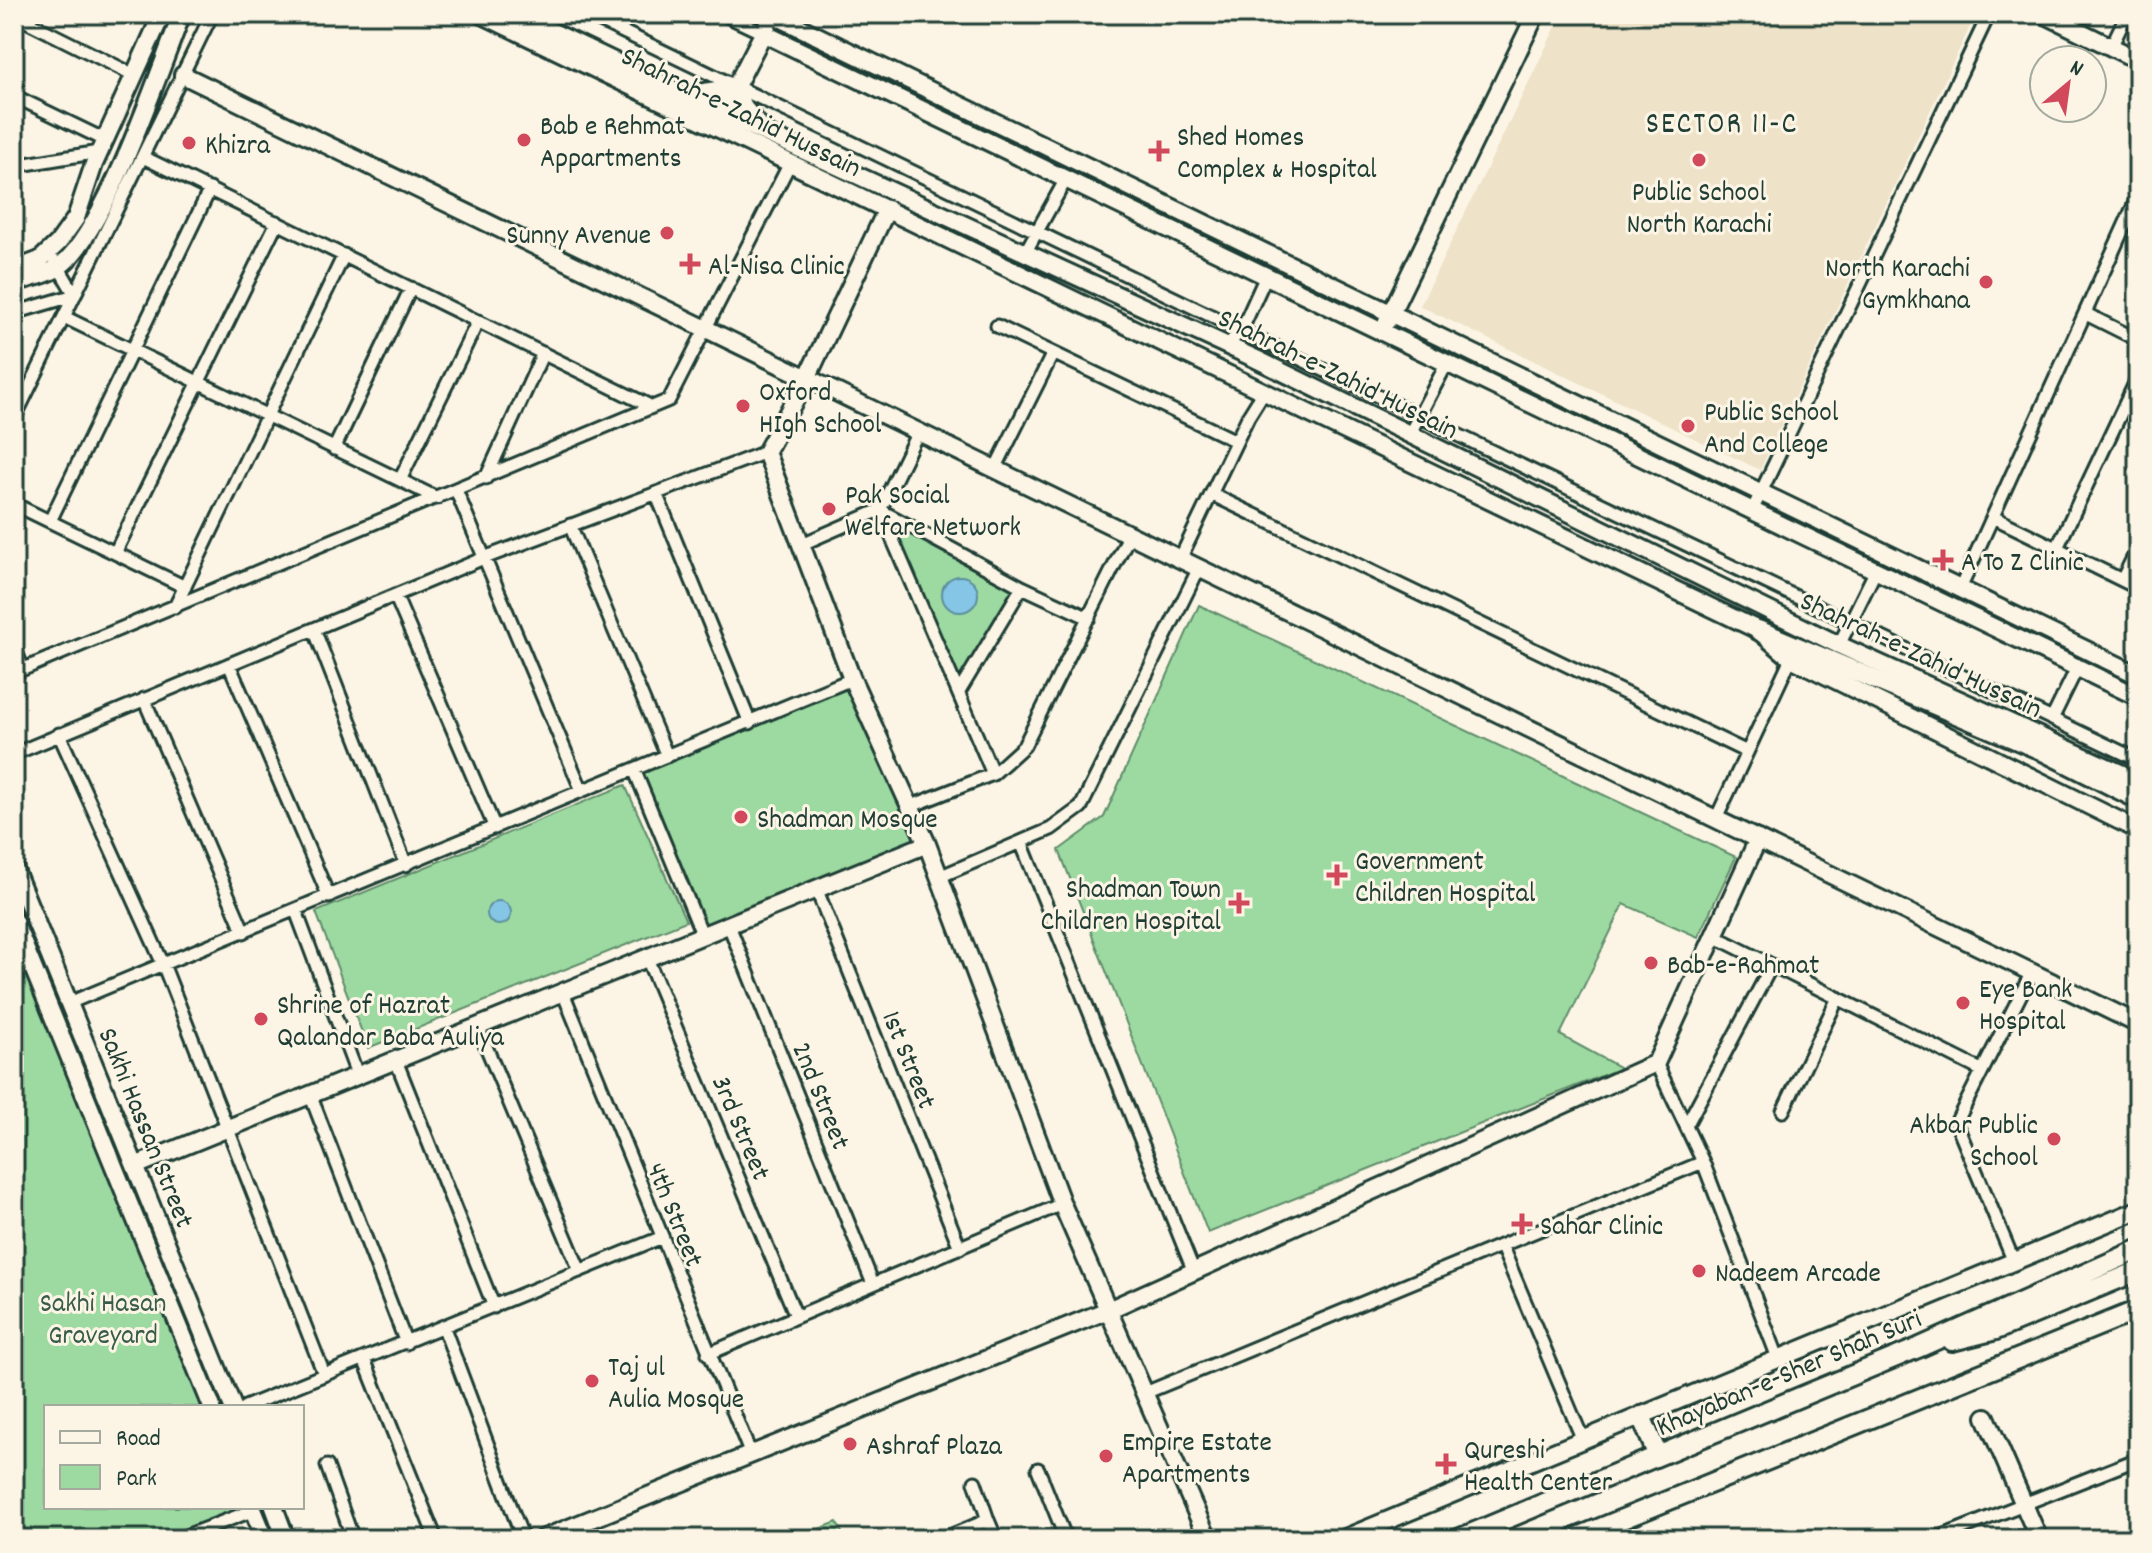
<svg xmlns="http://www.w3.org/2000/svg" width="2152" height="1553" font-family="Dekko,sans-serif">
	<rect width="100%" height="100%" fill="#fcf5e5"/>
	<filter id="ink" filterUnits="userSpaceOnUse"><feTurbulence type="fractalNoise" baseFrequency=".0125" numOctaves="2"/><feDisplacementMap in="SourceGraphic" scale="16" xChannelSelector="R" yChannelSelector="G"/><feConvolveMatrix kernelMatrix="1 2 1 2 8 2 1 2 1" color-interpolation-filters="sRGB"/></filter>
	<g filter="url(#ink)">
		<path fill="#eee2c8" d="M1562,14H1976L1760,470L1420,306Z"/>
		<path fill="#9ddaa1" stroke="#5e8c6a" stroke-width="2" d="M880,510L1022,587L959,692Z
			M1199,605L1736,857L1698,937L1624,904L1560,1035L1621,1068L1208,1233L1059,850L1104,817Z
			M852,679L927,844L702,934L634,769Z
			M625,785L686,921L368,1048L316,912Z
			M14,867L233,1407H46V1507H262L178,1539H14Z
			M837,1522L845,1539H793Z"/>
		<path fill="#85c5e5" stroke="#5c8f9e" stroke-width="2" d="M942 594a18 18 0 1 1 36 0a18 18 0 1 1-36 0Z
			M487 913a12 12 0 1 1 24 0a12 12 0 1 1-24 0Z"/>
		<g fill="none" stroke-linecap="round" stroke-linejoin="round">
			<defs>
				<path id="street" d="M586,14C1101,266 1620,513 2138,760
					M723,14L763,33
					M14,15L134,75
					M2111,47L2127,14
					M14,96L105,140
					M143,157L652,407
					M14,166L99,152
					M1026,251L1065,181
					M14,313L75,295L55,261
					M2086,314L2138,340
					M64,317L437,498
					M997,326L1236,441
					M1227,346L1242,329L1266,276
					M14,419L212,14
					M918,432L880,510L993,774
					M1409,435L1446,365
					M334,449L411,288
					M995,469L1053,353
					M486,478L543,353
					M400,480L478,321
					M456,490L582,791
					M656,493L750,723
					M1211,494L1747,752
					M14,504L185,587
					M1752,511L1989,14
					M1993,517L2138,588
					M50,521L210,189
					M570,525L667,756
					M802,544L880,510L1022,587L1089,618
					M2057,548L2138,377
					M115,553L277,222
					M1180,559L1248,417L1263,393
					M2122,580L2138,548
					M1960,589L2138,196
					M395,595L495,828
					M175,607L344,255
					M314,629L406,865
					M1839,645L1876,570
					M14,647L23,669
					M229,664L329,897
					M14,673L669,400L790,163
					M959,692L1022,587
					M144,699L244,932
					M2052,719L2077,668
					M59,734L163,964L324,1374
					M14,754L484,558L766,452
					M634,769L702,934
					M909,807L993,774L1024,746L1130,534
					M1716,819L1791,658
					M1021,842L1194,1272
					M939,877L1051,829L1081,807L1199,568
					M816,888L960,1248
					M296,911L357,1074
					M728,923L873,1284
					M1714,936L1981,1070
					M646,956L796,1316
					M562,990L751,1455
					M69,1003L852,679
					M477,1025L580,1271
					M395,1058L494,1307
					M1656,1063L1703,1162L1778,1358
					M310,1094L406,1343
					M1783,1111L1838,998
					M1686,1126L1772,965
					M1502,1247L1583,1440
					M2014,1262L1956,1123L2032,972
					M444,1328L523,1539
					M708,1354L1062,1204
					M364,1359L436,1539
					M1145,1393L1703,1162
					M245,1407L660,1238
					M327,1466L353,1539
					M1038,1469L1066,1539
					M988,1520L996,1539
					M178,1539L254,1510
					M942,1539L988,1520L975,1482
					M1935,1539L2138,1459
					M2131,1539L2138,1536"/>
				<path id="secondary" d="M481,14L1758,630L1791,658L2138,830
					M515,14L722,113L1256,359L1839,645L2138,781
					M772,14L2138,675
					M2044,14L2138,60
					M763,33L2138,697
					M183,75L2138,1024
					M686,95L735,87L745,109L763,130
					M722,113L767,26
					M887,209L807,378L766,452L852,679L927,844L1062,1204L1208,1539
					M14,270L40,260L58,243L76,218L94,164L162,14
					M14,283C28,278 49,275 60,266C106,231 158,73 182,14
					M1387,321L1536,14
					M14,868L233,1407
					M14,921L212,1407
					M135,1166L927,844
					M1986,1417L2039,1539
					M252,1507L265,1539
					M274,1507L286,1539
					M542,1539L1108,1310L1656,1063L1758,839
					M1343,1539L2138,1210"/>
				<path id="primary" d="M1758,630L2041,750L2138,799
					M1952,1341L1996,1330L2138,1271
					M1641,1416L1658,1456
					M1458,1539L1918,1348L2138,1250
					M1573,1539L2138,1310"/>
			</defs>
			<use href="#street" stroke="#1f3d34" stroke-width="17"/>
			<use href="#secondary" stroke="#1f3d34" stroke-width="22"/>
			<use href="#primary" stroke="#1f3d34" stroke-width="24"/>
			<use href="#street" stroke="#fcf5e5" stroke-width="11"/>
			<use href="#secondary" stroke="#fcf5e5" stroke-width="16"/>
			<use href="#primary" stroke="#fcf5e5" stroke-width="18"/>
		</g>
	</g>
	<g fill="#d1495b" stroke="#fcf5e5" stroke-width="3">
		<circle cx="524" cy="140" r="8"/>
		<circle cx="189" cy="143" r="8"/>
		<path d="M1155 139h8v8h8v8h-8v8h-8v-8h-8v-8h8z"/>
		<circle cx="1699" cy="160" r="8"/>
		<circle cx="667" cy="233" r="8"/>
		<path d="M686 252h8v8h8v8h-8v8h-8v-8h-8v-8h8z"/>
		<circle cx="1986" cy="282" r="8"/>
		<circle cx="743" cy="406" r="8"/>
		<circle cx="1688" cy="426" r="8"/>
		<circle cx="829" cy="509" r="8"/>
		<path d="M1939 548h8v8h8v8h-8v8h-8v-8h-8v-8h8z"/>
		<circle cx="741" cy="817" r="8"/>
		<path d="M1333 863h8v8h8v8h-8v8h-8v-8h-8v-8h8z"/>
		<path d="M1235 891h8v8h8v8h-8v8h-8v-8h-8v-8h8z"/>
		<circle cx="1651" cy="963" r="8"/>
		<circle cx="1963" cy="1003" r="8"/>
		<circle cx="261" cy="1019" r="8"/>
		<circle cx="2054" cy="1139" r="8"/>
		<path d="M1518 1212h8v8h8v8h-8v8h-8v-8h-8v-8h8z"/>
		<circle cx="1699" cy="1271" r="8"/>
		<circle cx="592" cy="1381" r="8"/>
		<circle cx="850" cy="1444" r="8"/>
		<circle cx="1106" cy="1456" r="8"/>
		<path d="M1442 1452h8v8h8v8h-8v8h-8v-8h-8v-8h8z"/>
	</g>
	<g text-anchor="middle" stroke-width="6" stroke-linejoin="round" paint-order="stroke">
		<g font-size="28" fill="#1f3d34" stroke="#fcf5e5">
			<text transform="translate(742 110) rotate(26)" y="10">Shahrah-e-Zahid Hussain</text>
			<text transform="translate(1339 372) rotate(26)" y="10">Shahrah-e-Zahid Hussain</text>
			<text transform="translate(1922 653) rotate(25)" y="10">Shahrah-e-Zahid Hussain</text>
			<text transform="translate(911 1059) rotate(68)" y="10">1st Street</text>
			<text transform="translate(823 1095) rotate(68)" y="10">2nd Street</text>
			<text transform="translate(148 1127) rotate(68)" y="10">Sakhi Hassan Street</text>
			<text transform="translate(743 1127) rotate(67)" y="10">3rd Street</text>
			<text transform="translate(677 1214) rotate(68)" y="10">4th Street</text>
			<text transform="translate(1788 1371) rotate(-23)" y="10">Khayaban-e-Sher Shah Suri</text>
		</g>
		<g font-size="28" fill="#1f3d34" stroke="#fcf5e5" text-anchor="start">
			<text x="540" y="134">Bab e Rehmat<tspan x="540" dy="32">Appartments</tspan></text>
			<text x="1177" y="145">Shed Homes<tspan x="1177" dy="32">Complex &amp; Hospital</tspan></text>
			<text x="205" y="153">Khizra</text>
			<text x="1699" y="200" text-anchor="middle">Public School<tspan x="1699" dy="32">North Karachi</tspan></text>
			<text x="651" y="243" text-anchor="end">Sunny Avenue</text>
			<text x="708" y="274">Al-Nisa Clinic</text>
			<text x="1970" y="276" text-anchor="end">North Karachi<tspan x="1970" dy="32">Gymkhana</tspan></text>
			<text x="759" y="400">Oxford<tspan x="759" dy="32">HIgh School</tspan></text>
			<text x="1704" y="420">Public School<tspan x="1704" dy="32">And College</tspan></text>
			<text x="845" y="503">Pak Social<tspan x="845" dy="32">Welfare Network</tspan></text>
			<text x="1961" y="570">A To Z Clinic</text>
			<text x="757" y="827">Shadman Mosque</text>
			<text x="1355" y="869">Government<tspan x="1355" dy="32">Children Hospital</tspan></text>
			<text x="1221" y="897" text-anchor="end">Shadman Town<tspan x="1221" dy="32">Children Hospital</tspan></text>
			<text x="1667" y="973">Bab-e-Rahmat</text>
			<text x="1979" y="997">Eye Bank<tspan x="1979" dy="32">Hospital</tspan></text>
			<text x="277" y="1013">Shrine of Hazrat<tspan x="277" dy="32">Qalandar Baba Auliya</tspan></text>
			<text x="2038" y="1133" text-anchor="end">Akbar Public<tspan x="2038" dy="32">School</tspan></text>
			<text x="1540" y="1234">Sahar Clinic</text>
			<text x="1715" y="1281">Nadeem Arcade</text>
			<text x="608" y="1375">Taj ul<tspan x="608" dy="32">Aulia Mosque</tspan></text>
			<text x="1122" y="1450">Empire Estate<tspan x="1122" dy="32">Apartments</tspan></text>
			<text x="866" y="1454">Ashraf Plaza</text>
			<text x="1464" y="1458">Qureshi<tspan x="1464" dy="32">Health Center</tspan></text>
		</g>
		<g font-size="28" fill="#385c4a" stroke="#fcf5e5">
			<text x="103" y="1311">Sakhi Hasan<tspan x="103" dy="32">Graveyard</tspan></text>
		</g>
		<g font-size="30" letter-spacing="2" fill="#1f3d34" stroke="#fcf5e5">
			<text x="1722" y="132">SECTOR 11-C</text>
		</g>
	</g>
	<rect width="2152" height="1553" fill="none" stroke="#fcf5e5" stroke-width="48"/>
	<rect x="24" y="24" width="2104" height="1505" fill="none" stroke="#1f3d34" stroke-width="3" filter="url(#ink)"/>
	<rect x="44" y="1405" width="260" height="104" fill="#fcf5e5" stroke="#a4ab9e" stroke-width="2"/>
	<rect x="60" y="1431" width="40" height="12" fill="#fcf5e5" stroke="#a4ab9e" stroke-width="2"/>
	<text x="116" y="1445" font-size="24" fill="#1f3d34">Road</text>
	<rect x="60" y="1465" width="40" height="24" fill="#9ddaa1" stroke="#a4ab9e" stroke-width="2"/>
	<text x="116" y="1485" font-size="24" fill="#1f3d34">Park</text>
	<g transform="translate(2068 84) rotate(29)"><circle r="38" fill="#fcf5e5" stroke="#a4ab9e" stroke-width="2"/>
	<path d="M0-6L14 30L0 20L-14 30Z" fill="#d1495b"/>
	<text y="-12" font-size="22" font-weight="bold" text-anchor="middle" fill="#1f3d34">N</text>
	</g>
</svg>
